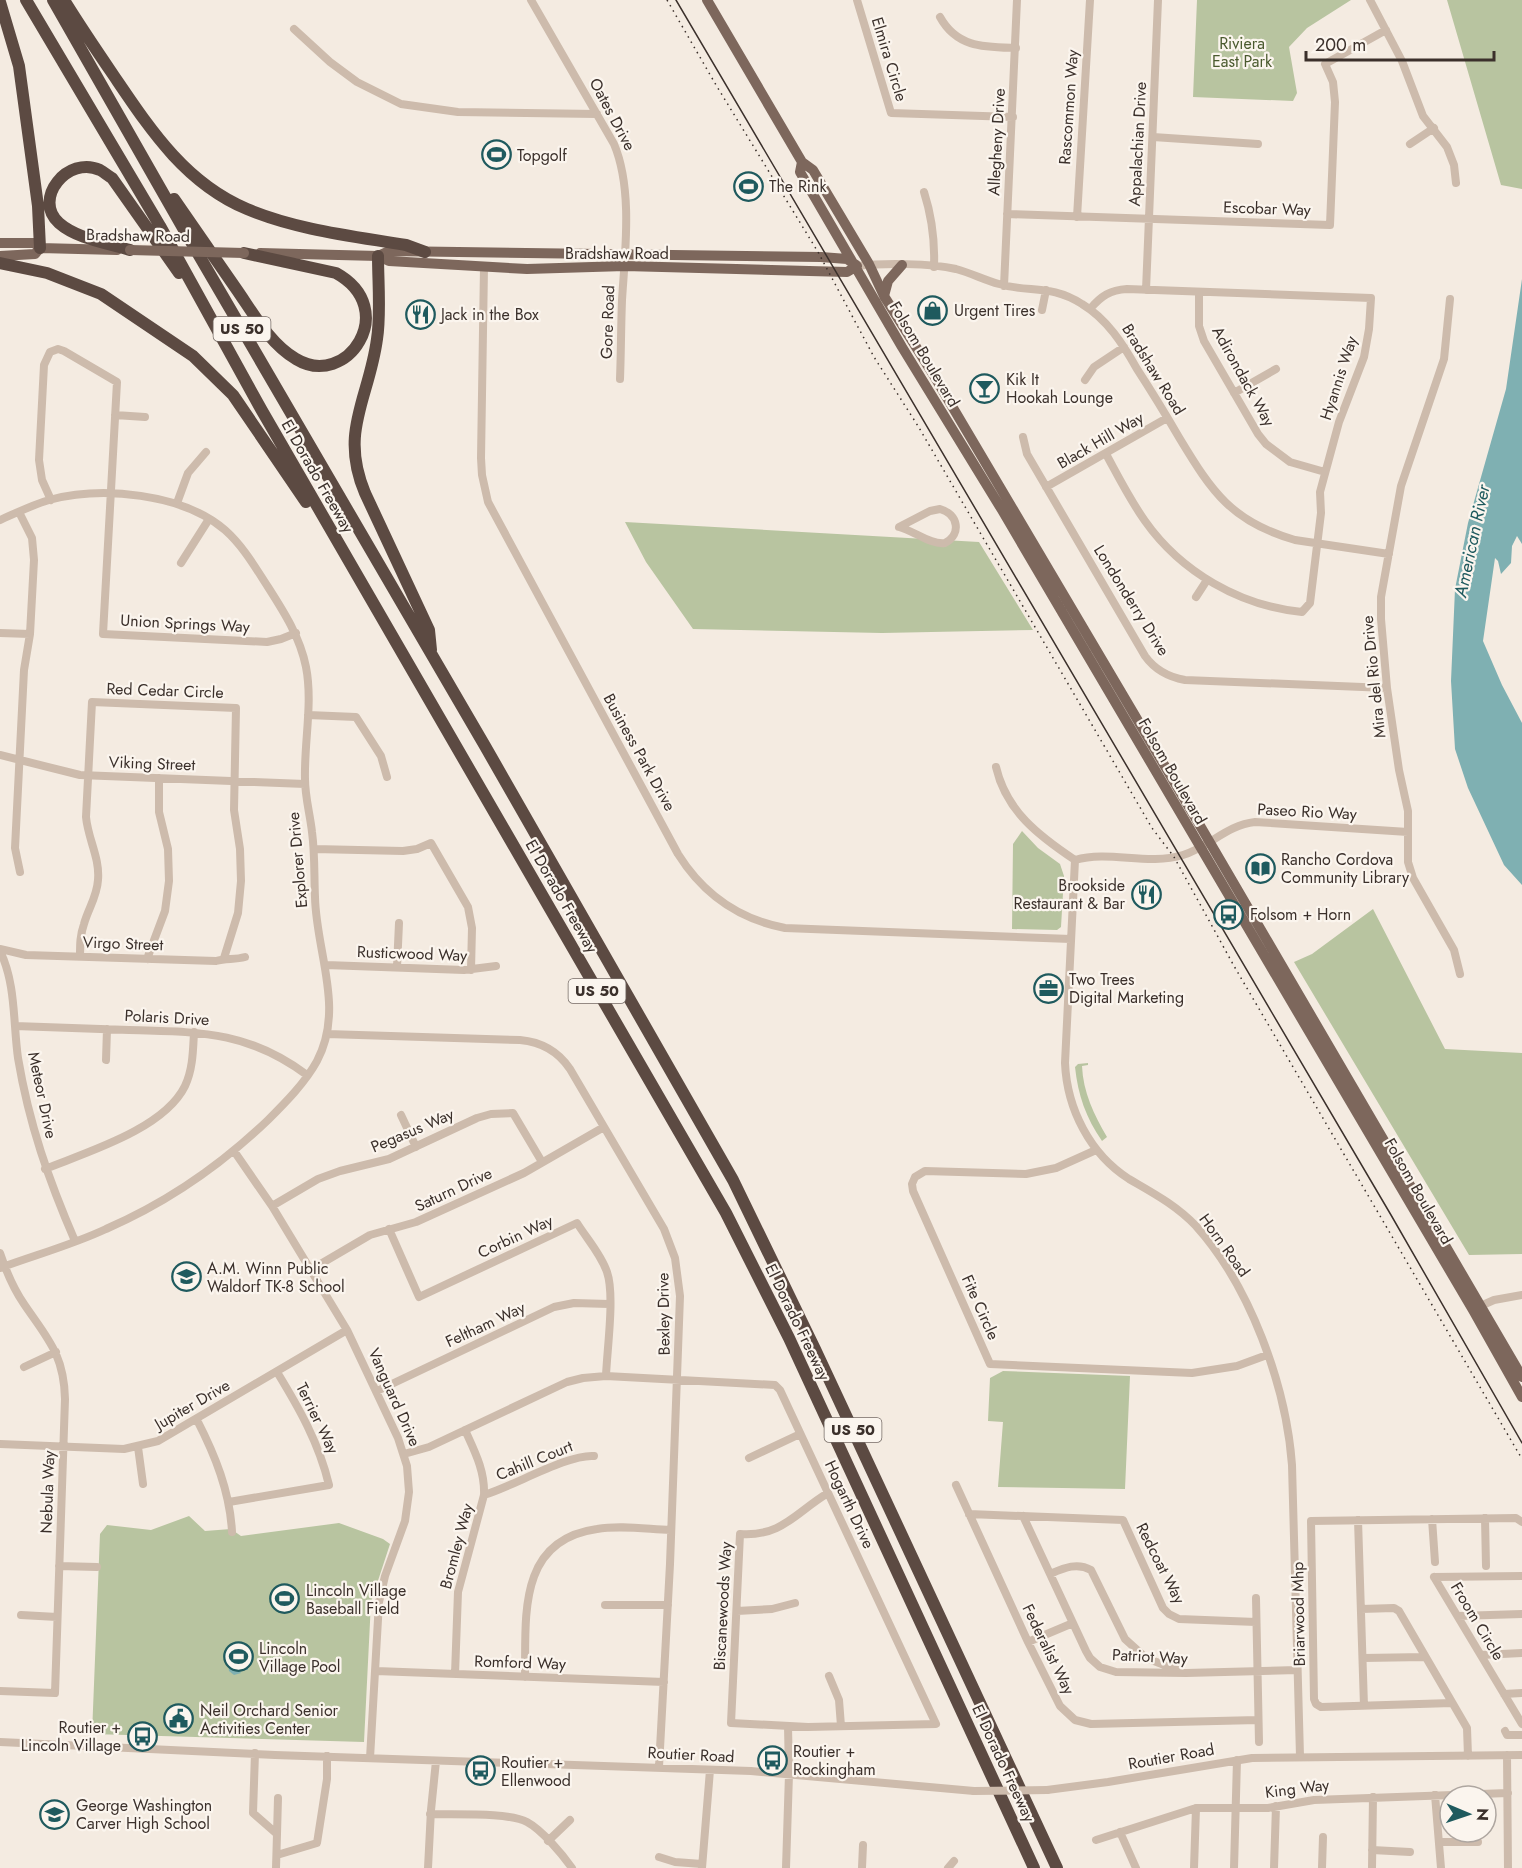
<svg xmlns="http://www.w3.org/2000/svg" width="1522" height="1868" font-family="Jost,sans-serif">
	<rect width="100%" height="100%" fill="#f4ebe1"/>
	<path fill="#b8c4a0" d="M1197,0H1351L1307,28L1289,47L1297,93L1293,101L1193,97Z
		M1447,0H1522V189L1501,185Z
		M625,522L979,542L1033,630L882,633L693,629L646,562Z
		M1022,831L1038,848L1060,864L1064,876L1061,927L1057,930L1012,929L1013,844Z
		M1373,909L1445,1049L1522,1053V1254L1469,1255L1294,962L1312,954Z
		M1088,1063V1065L1082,1066C1083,1092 1094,1115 1107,1137L1102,1141C1086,1118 1078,1095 1075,1067L1078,1064Z
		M1003,1371L1130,1376L1125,1489L998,1487L1003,1422L988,1421L990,1378Z
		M189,1516L205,1531L231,1529L241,1536L339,1523L383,1539L390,1544L371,1602L364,1742L92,1734L100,1534L107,1525L151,1530Z"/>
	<path fill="#7fb0b2" d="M1522,279V544L1517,536L1512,546L1511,563L1501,574L1498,561L1495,558L1483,641L1502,685L1522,723V885L1504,865L1468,788L1455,749L1451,681L1455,589L1468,523L1506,389Z
		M237,1648H249L248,1670L238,1669L241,1673L234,1675L229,1671L228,1663H236Z"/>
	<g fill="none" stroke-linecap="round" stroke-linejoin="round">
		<path stroke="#cdbbac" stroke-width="8" d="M531,0L614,144C633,189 625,252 622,300C621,326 621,353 620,379
			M857,0L891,113L1013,117
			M1370,0L1402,61L1423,116L1447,147L1454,165L1456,183
			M940,17C957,48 985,47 1016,48
			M294,29L330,62L357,82L401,104L458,112L597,114
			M1153,137L1258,144
			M1410,144L1434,128
			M924,192C932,217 935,240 934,267
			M1007,214L1330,225L1335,102L1333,82L1325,64L1386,30
			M1077,217L1090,0
			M857,266C883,263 930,263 956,269C971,273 984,280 999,284C1030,293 1051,284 1082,304C1107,319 1123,344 1137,369C1152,392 1166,415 1180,439C1212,492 1232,522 1295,540L1389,554
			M484,267L481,458L482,475L488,502L678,854C703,894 738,919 785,928L1071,939
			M1004,286L1017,0
			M1146,290L1158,0
			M1199,292V326L1204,341L1258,434L1266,444L1290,462L1325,472
			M1450,299L1444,359L1401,486L1381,597V619L1387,688L1399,770L1408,811V862L1413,878L1454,950L1460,974
			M1090,309C1101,296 1110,290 1127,289L1371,298L1369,329L1364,357L1339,422L1320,492L1321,513L1310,603L1302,612C1240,606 1181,572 1145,521C1130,500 1118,476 1106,454
			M1042,310L1046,290
			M1085,380L1094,367L1124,347
			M1234,393L1276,369
			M115,415L145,417
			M1023,437L1027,454L1145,656C1155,670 1168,677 1185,680L1387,688
			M1046,487L1167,418
			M51,500L42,480L39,460L44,365L50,352L58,349L64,351L117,382L103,634L267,642L281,639L296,633
			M177,503L188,473L206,452
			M940,509C958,514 962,534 945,543C931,545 914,531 899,527L930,511Z
			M19,512L32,538L34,560L30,634L24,670L15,848L20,872
			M0,520C16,513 32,505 49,500C102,486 182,493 225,530C243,546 255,567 268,587C284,612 300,637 306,667C313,703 304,742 305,779C305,797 310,814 312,832C315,854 314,875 315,897C316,952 345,1008 317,1061C305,1083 285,1103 268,1120C220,1166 166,1203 106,1229C72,1245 35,1255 0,1268
			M181,563L209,519
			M1196,597L1207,580
			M0,633L30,634
			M308,715L356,717L381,756L387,777
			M0,755L80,775L305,784
			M996,767C1006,811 1039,836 1075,860
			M314,849L403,851L417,849L431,843L468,907L472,928L471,970
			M0,949L26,955L216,961C226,958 235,960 245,957
			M0,951C16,984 13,1022 18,1058C29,1124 49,1181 75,1241
			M80,956C80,945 80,935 84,924C88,909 97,897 98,880C100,858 88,839 86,817L92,702L236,708L234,810L240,849L241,881L238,913L224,958
			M147,959L165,911L169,881L168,849L159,812V778
			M326,965L464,970L496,966
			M397,967L399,923
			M15,1026C53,1027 91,1029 129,1030C200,1032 248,1031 307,1075
			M327,1034L520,1040C542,1042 558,1051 570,1069L664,1229L675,1258L680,1296L670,1564L659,1767
			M106,1060L107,1029
			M401,1115L416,1147
			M1096,1150L1056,1168L1026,1174L925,1171L915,1177L912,1184L913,1191L990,1364L1192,1373L1237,1366L1267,1355
			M234,1151L272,1206L347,1330L398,1438L407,1466L409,1492L405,1521L385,1576L379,1602L370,1758
			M45,1169C87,1152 164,1129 185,1086C193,1069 193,1050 194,1032
			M272,1206L318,1179L340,1171L389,1159L477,1118L491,1114L513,1113L542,1162
			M389,1229L419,1297L577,1223C587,1239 601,1254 607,1272C615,1295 607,1349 606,1376
			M0,1253C6,1271 13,1288 24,1304C47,1338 64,1354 65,1399L55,1693L0,1691
			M312,1269L370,1235L416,1222L524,1173L604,1127
			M1476,1308L1494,1300L1522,1295
			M24,1367L56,1352
			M377,1391L554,1307L574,1303L609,1304
			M197,1420C215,1455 230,1492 232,1532
			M0,1444L124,1449L158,1441L347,1330
			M138,1447L143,1484
			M404,1454L429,1447L567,1382L583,1378L606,1376L775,1385L780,1390L936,1724L808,1727L731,1723L740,1534C782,1537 796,1512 828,1493
			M749,1458L800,1434
			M956,1485L1028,1642L1060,1706L1075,1720L1091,1724L1258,1720
			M484,1495C514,1486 568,1454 594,1456
			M229,1502L329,1485C319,1443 299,1408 277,1372
			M969,1514L1123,1520L1163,1608L1169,1614L1179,1619L1256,1622
			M1023,1516L1086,1651L1090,1658L1100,1667L1116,1672L1186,1673L1297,1670
			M1485,1518L1486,1566
			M1432,1519L1435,1562
			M1358,1520L1364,1706
			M59,1566L97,1567
			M1050,1574C1064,1568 1077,1562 1091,1570L1125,1639L1146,1658L1180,1671
			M1434,1577L1522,1724
			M1434,1577L1522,1576
			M1256,1598L1259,1742
			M605,1605H668
			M1361,1609L1394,1608L1399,1611L1467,1728L1468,1756
			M737,1611L772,1609L795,1603
			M21,1615L57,1617
			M1458,1616L1522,1614
			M1028,1642L1073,1623
			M1481,1655L1522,1653
			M1363,1658L1425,1657
			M376,1671L664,1682
			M455,1674L458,1592L484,1495C485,1471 475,1452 465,1430
			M829,1676L839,1700L841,1726
			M525,1677C526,1617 517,1540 597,1529C620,1525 646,1529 670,1530
			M1504,1694L1522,1693
			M1452,1703L1321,1707L1316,1704L1314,1699L1311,1521L1516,1518L1522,1522
			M1505,1731L1507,1735H1522
			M0,1742L275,1755L751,1771L974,1791
			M255,1753L253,1813L277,1834L276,1868
			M1507,1755L1508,1868
			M1300,1756L1292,1465C1286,1385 1250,1286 1196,1226C1176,1205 1153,1193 1129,1179C1090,1154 1067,1109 1065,1063L1075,860C1110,850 1147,866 1183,855C1209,847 1227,825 1255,822L1408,832
			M1047,1790L1108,1782L1252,1758L1522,1755
			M1435,1795L1441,1868
			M430,1814C454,1815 508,1812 527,1822C542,1830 562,1854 572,1868
			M1120,1832L1136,1868
			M277,1834L278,1798
			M1096,1840L1196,1808H1268L1314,1800L1508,1793
			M548,1841L570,1820
			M1439,1842H1478
			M1372,1850L1410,1852
			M277,1855L317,1843L327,1779V1756
			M659,1857L675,1862L702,1864
			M428,1868L431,1810L436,1761
			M702,1868L710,1770
			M786,1868L789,1774L788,1726
			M862,1868L863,1845
			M948,1868L954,1861
			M1194,1868L1196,1808
			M1234,1868L1237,1760
			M1274,1868L1276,1806
			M1322,1868L1323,1837
			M1372,1868L1373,1797"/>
		<path stroke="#7d675c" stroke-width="10" d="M707,0L802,162L813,170L869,264L884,296L933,374L1202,829L1522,1377
			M802,162L800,172L902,347L1002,510L1473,1310L1522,1397
			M0,243H34L40,248L117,250
			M260,253L378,256L389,251L821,257L847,259L856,265
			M0,256L35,254L40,248
			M378,256L389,261L527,269L625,266L847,272L857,266
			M884,296L888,281L902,265"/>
		<path stroke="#5c4a42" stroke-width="12" d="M26,0L160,226L261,409L726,1213L789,1338L1034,1868
			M53,0L183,228L485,746L733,1180L815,1349L1057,1868
			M64,0C80,26 97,51 114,76C150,129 185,183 247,209C297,230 353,236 406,245L425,252
			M0,2L19,66L38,206L40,248
			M174,199C195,229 216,260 237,290C253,313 270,344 296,359C347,390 401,309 336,273L244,253
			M130,250C108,243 77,239 59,223C32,199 68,155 100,170C104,172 108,176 112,178L179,273
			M378,256C378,282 381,314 377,339C369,399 339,431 365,493L429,630L431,650
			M0,263L47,273L101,294L193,356L233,395L306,502"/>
		<path stroke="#3b302b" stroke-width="1.5" d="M676,0L1391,1215L1522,1443"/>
		<path stroke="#3b302b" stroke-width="1.5" stroke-dasharray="1.5 4.5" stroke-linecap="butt" d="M667,0L716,85L818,252L874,357L918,426L1152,828L1174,857L1234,966L1522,1459"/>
		<path stroke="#cdbbac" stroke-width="8" d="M974,1791L1047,1790"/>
		<path stroke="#7d675c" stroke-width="10" d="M130,250L244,253"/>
	</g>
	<defs>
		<symbol id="stadium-ring" viewBox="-11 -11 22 22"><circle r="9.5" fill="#fbf5ee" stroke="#1f5a5e" stroke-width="1.5"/><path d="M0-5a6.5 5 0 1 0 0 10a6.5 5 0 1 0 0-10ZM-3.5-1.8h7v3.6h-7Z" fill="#1f5a5e"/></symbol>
		<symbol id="shop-ring" viewBox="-11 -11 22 22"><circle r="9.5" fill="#fbf5ee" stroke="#1f5a5e" stroke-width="1.5"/><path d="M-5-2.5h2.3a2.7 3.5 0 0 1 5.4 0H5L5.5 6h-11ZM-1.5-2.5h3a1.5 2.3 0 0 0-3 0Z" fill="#1f5a5e"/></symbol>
		<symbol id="restaurant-ring" viewBox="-11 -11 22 22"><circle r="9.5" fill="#fbf5ee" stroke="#1f5a5e" stroke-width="1.5"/><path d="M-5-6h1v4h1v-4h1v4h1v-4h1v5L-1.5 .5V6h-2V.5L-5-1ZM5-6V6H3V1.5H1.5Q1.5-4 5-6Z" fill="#1f5a5e"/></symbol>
		<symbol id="bar-ring" viewBox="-11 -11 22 22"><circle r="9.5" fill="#fbf5ee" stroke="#1f5a5e" stroke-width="1.5"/><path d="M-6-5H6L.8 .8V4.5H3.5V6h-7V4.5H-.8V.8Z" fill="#1f5a5e"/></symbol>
		<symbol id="library-ring" viewBox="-11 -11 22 22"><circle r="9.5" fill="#fbf5ee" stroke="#1f5a5e" stroke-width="1.5"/><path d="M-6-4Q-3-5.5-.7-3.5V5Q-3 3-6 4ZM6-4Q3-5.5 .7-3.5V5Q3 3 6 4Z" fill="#1f5a5e"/></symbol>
		<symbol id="bus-ring" viewBox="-11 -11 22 22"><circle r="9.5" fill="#fbf5ee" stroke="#1f5a5e" stroke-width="1.5"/><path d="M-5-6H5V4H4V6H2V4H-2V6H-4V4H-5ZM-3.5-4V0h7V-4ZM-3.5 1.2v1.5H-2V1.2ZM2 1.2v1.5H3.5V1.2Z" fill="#1f5a5e"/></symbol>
		<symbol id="office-ring" viewBox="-11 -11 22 22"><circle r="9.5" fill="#fbf5ee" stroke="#1f5a5e" stroke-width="1.5"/><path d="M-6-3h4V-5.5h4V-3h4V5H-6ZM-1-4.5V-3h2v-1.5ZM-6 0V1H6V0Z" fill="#1f5a5e"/></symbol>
		<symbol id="school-ring" viewBox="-11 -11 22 22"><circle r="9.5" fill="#fbf5ee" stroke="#1f5a5e" stroke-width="1.5"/><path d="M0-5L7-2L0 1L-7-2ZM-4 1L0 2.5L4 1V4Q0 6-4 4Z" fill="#1f5a5e"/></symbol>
		<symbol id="civic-ring" viewBox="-11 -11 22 22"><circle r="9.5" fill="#fbf5ee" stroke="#1f5a5e" stroke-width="1.5"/><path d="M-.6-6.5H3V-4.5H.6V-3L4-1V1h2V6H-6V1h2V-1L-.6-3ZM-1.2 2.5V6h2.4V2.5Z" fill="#1f5a5e"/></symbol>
	</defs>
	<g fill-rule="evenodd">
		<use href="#stadium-ring" x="480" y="138" width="33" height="33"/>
		<use href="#stadium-ring" x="732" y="170" width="33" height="33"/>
		<use href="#shop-ring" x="916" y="294" width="33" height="33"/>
		<use href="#restaurant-ring" x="404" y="298" width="33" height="33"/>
		<use href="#bar-ring" x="968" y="372" width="33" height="33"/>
		<use href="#library-ring" x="1244" y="852" width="33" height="33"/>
		<use href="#restaurant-ring" x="1130" y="878" width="33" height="33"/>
		<use href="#bus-ring" x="1212" y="898" width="33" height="33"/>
		<use href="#office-ring" x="1032" y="972" width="33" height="33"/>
		<use href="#school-ring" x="170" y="1260" width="33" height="33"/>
		<use href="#stadium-ring" x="268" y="1582" width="33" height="33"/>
		<use href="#stadium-ring" x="222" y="1640" width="33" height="33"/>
		<use href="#civic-ring" x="162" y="1702" width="33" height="33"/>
		<use href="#bus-ring" x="126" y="1720" width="33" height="33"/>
		<use href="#bus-ring" x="756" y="1744" width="33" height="33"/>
		<use href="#bus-ring" x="464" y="1754" width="33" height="33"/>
		<use href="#school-ring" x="38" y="1798" width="33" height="33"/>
	</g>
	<g text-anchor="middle" stroke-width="4.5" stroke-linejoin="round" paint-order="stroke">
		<g fill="#fbf5ee" stroke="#756b66" stroke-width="1.5">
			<rect x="213.5" y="317" width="57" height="24" rx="4.5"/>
			<rect x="568.5" y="979" width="57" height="24" rx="4.5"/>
			<rect x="824.5" y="1418" width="57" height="24" rx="4.5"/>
		</g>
		<g font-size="15" font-weight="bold" fill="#3b302b">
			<text x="242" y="334">US 50</text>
			<text x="597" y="996">US 50</text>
			<text x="853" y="1435">US 50</text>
		</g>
		<g font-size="16" fill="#4a5a2e" stroke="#fbf5ee">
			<text x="1242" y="49">Riviera<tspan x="1242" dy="18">East Park</tspan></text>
		</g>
		<g font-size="16" fill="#3b302b" stroke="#fbf5ee">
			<text transform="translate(890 59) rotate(73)" y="6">Elmira Circle</text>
			<text transform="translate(1068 107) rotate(-86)" y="6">Rascommon Way</text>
			<text transform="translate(613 114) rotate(62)" y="6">Oates Drive</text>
			<text transform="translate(996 142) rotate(-87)" y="6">Allegheny Drive</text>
			<text transform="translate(1137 144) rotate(-87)" y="6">Appalachian Drive</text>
			<text transform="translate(1267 208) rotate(2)" y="6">Escobar Way</text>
			<text transform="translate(138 235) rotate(1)" y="6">Bradshaw Road</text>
			<text x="617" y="259">Bradshaw Road</text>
			<text transform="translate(607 322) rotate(-88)" y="6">Gore Road</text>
			<text transform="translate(925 354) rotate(59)" y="6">Folsom Boulevard</text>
			<text transform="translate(1154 369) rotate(58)" y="6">Bradshaw Road</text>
			<text transform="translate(1244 376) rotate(61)" y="6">Adirondack Way</text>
			<text transform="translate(1338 378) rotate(-72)" y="6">Hyannis Way</text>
			<text transform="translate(1100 440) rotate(-30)" y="6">Black Hill Way</text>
			<text transform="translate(318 476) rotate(60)" y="6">El Dorado Freeway</text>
			<text transform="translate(1132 600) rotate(58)" y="6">Londonderry Drive</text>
			<text transform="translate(185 623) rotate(3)" y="6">Union Springs Way</text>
			<text transform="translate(1373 677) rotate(-96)" y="6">Mira del Rio Drive</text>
			<text transform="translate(165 690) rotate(2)" y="6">Red Cedar Circle</text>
			<text transform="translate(640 752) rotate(61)" y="6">Business Park Drive</text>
			<text transform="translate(152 763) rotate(2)" y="6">Viking Street</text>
			<text transform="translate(1173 771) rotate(60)" y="6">Folsom Boulevard</text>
			<text transform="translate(1307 811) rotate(3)" y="6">Paseo Rio Way</text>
			<text transform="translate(297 860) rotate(-95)" y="6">Explorer Drive</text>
			<text transform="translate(562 896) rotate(60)" y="6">El Dorado Freeway</text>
			<text transform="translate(123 943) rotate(2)" y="6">Virgo Street</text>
			<text transform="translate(412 953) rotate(2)" y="6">Rusticwood Way</text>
			<text transform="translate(167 1017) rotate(3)" y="6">Polaris Drive</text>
			<text transform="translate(43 1095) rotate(78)" y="6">Meteor Drive</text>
			<text transform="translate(412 1130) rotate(-23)" y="6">Pegasus Way</text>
			<text transform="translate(453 1189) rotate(-25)" y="6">Saturn Drive</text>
			<text transform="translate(1419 1191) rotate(60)" y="6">Folsom Boulevard</text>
			<text transform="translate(515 1236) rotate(-25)" y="6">Corbin Way</text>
			<text transform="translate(1225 1245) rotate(54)" y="6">Horn Road</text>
			<text transform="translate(981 1307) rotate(66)" y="6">Fite Circle</text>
			<text transform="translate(663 1314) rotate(-91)" y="6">Bexley Drive</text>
			<text transform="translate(798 1322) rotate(64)" y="6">El Dorado Freeway</text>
			<text transform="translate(485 1324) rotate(-25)" y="6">Feltham Way</text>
			<text transform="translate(395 1397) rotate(66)" y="6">Vanguard Drive</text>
			<text transform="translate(192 1404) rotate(-30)" y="6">Jupiter Drive</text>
			<text transform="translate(318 1418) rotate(64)" y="6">Terrier Way</text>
			<text transform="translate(534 1460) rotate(-22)" y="6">Cahill Court</text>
			<text transform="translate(47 1492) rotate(-88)" y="6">Nebula Way</text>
			<text transform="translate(850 1504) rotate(65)" y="6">Hogarth Drive</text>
			<text transform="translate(456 1546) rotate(-75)" y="6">Bromley Way</text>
			<text transform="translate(1161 1563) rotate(63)" y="6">Redcoat Way</text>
			<text transform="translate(722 1606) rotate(-87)" y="6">Biscanewoods Way</text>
			<text transform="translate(1298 1614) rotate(-91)" y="6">Briarwood Mhp</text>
			<text transform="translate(1478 1621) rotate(59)" y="6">Froom Circle</text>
			<text transform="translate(1049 1649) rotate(64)" y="6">Federalist Way</text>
			<text transform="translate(1150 1656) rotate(3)" y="6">Patriot Way</text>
			<text transform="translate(520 1662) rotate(2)" y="6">Romford Way</text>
			<text transform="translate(691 1754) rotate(3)" y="6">Routier Road</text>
			<text transform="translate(1171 1756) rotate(-10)" y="6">Routier Road</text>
			<text transform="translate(1004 1763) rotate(65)" y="6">El Dorado Freeway</text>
			<text transform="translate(1297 1788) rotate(-7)" y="6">King Way</text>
		</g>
		<g font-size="16" fill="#3b302b" stroke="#fbf5ee" text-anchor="start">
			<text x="517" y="161">Topgolf</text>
			<text x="769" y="192">The Rink</text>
			<text x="954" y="316">Urgent Tires</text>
			<text x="441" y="320">Jack in the Box</text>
			<text x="1006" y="385">Kik It<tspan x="1006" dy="18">Hookah Lounge</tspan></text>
			<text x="1281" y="865">Rancho Cordova<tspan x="1281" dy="18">Community Library</tspan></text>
			<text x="1125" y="891" text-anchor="end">Brookside<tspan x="1125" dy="18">Restaurant &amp; Bar</tspan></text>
			<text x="1250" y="920">Folsom + Horn</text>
			<text x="1069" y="985">Two Trees<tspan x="1069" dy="18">Digital Marketing</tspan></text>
			<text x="207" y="1274">A.M. Winn Public<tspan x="207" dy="18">Waldorf TK-8 School</tspan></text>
			<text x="306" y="1596">Lincoln Village<tspan x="306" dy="18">Baseball Field</tspan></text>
			<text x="259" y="1654">Lincoln<tspan x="259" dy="18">Village Pool</tspan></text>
			<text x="200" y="1716">Neil Orchard Senior<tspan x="200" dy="18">Activities Center</tspan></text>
			<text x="121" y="1733" text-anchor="end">Routier +<tspan x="121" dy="18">Lincoln Village</tspan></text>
			<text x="793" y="1757">Routier +<tspan x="793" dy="18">Rockingham</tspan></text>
			<text x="501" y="1768">Routier +<tspan x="501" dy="18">Ellenwood</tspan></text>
			<text x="76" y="1811">George Washington<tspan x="76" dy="18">Carver High School</tspan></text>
		</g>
		<g font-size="18" font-style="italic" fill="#1f5a5e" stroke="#fbf5ee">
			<text transform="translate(1472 541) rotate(-78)" y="6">American River</text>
		</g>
	</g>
	<g transform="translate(1468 1814) rotate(92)"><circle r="28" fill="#fbf5ee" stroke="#aea6a0" stroke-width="1.5"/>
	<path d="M0-4.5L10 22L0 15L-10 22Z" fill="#1f5a5e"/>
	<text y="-9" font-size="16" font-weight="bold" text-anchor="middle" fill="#3b302b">N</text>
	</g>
	<path d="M1306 51v9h188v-9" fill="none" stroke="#3b302b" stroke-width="3"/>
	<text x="1315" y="51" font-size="18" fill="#3b302b" stroke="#fbf5ee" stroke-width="4.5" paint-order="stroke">200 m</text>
</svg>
